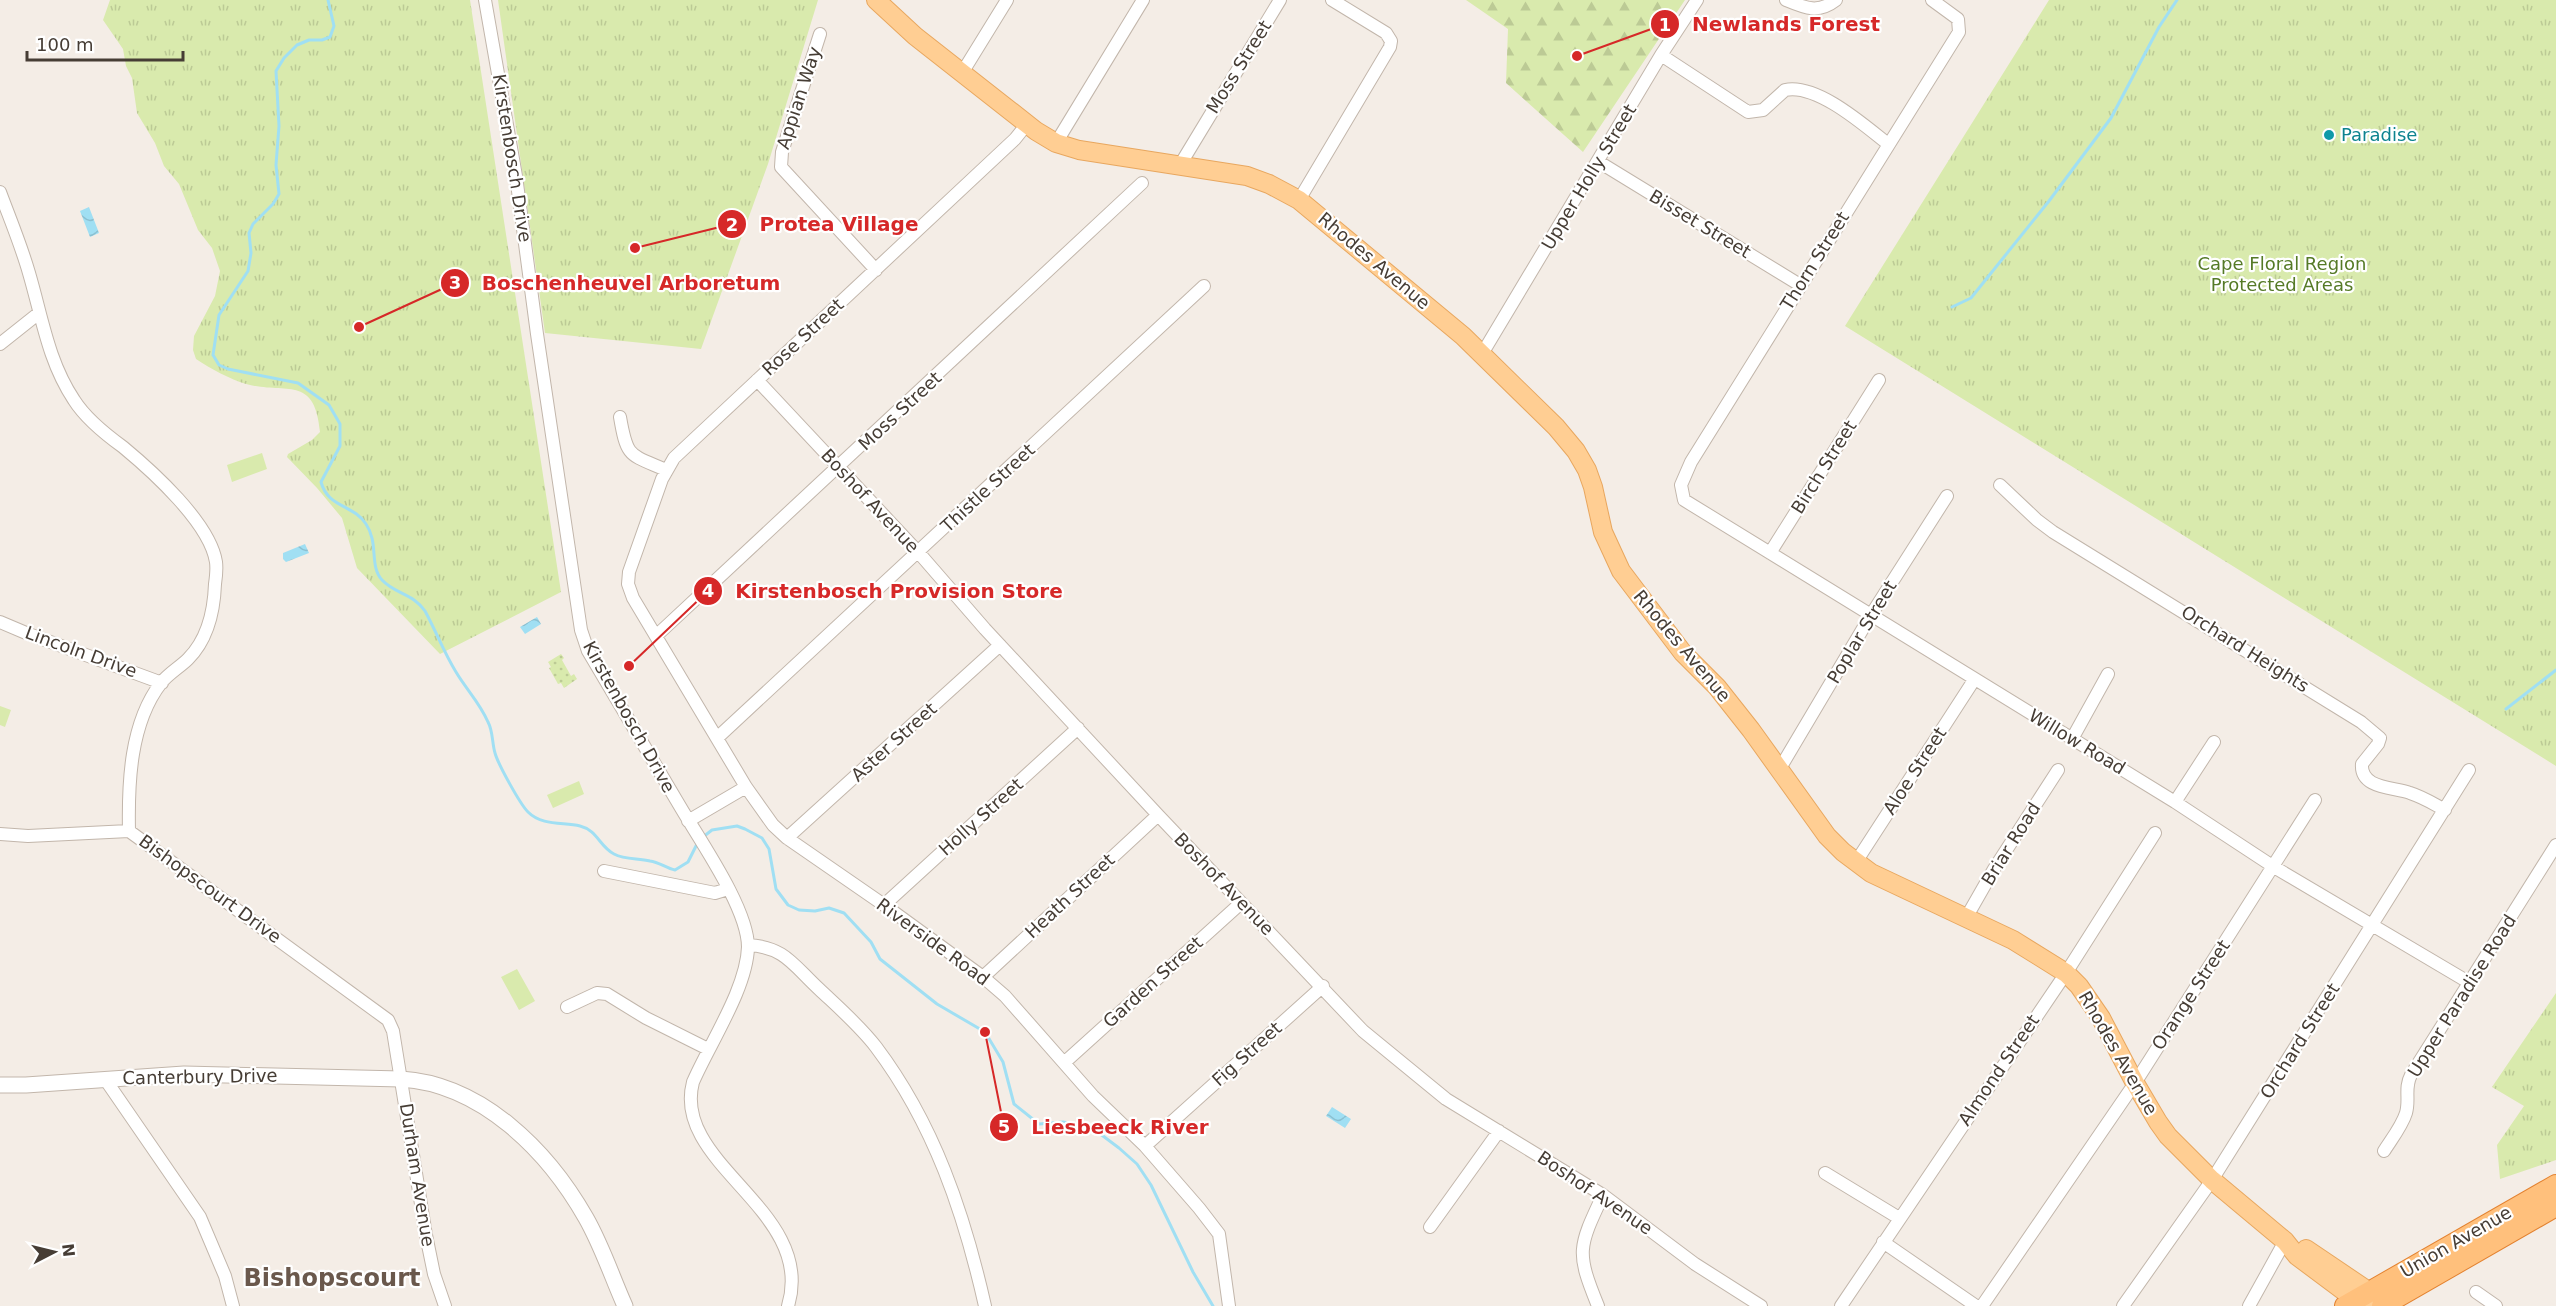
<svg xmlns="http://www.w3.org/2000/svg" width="2556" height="1306" font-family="'DejaVu Sans',sans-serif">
	<defs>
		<pattern id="grass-dots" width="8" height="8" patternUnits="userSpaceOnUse" patternTransform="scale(1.5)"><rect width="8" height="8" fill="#d9eaad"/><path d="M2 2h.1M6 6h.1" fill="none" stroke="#bcca95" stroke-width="1.8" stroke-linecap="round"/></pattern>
		<pattern id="forest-firs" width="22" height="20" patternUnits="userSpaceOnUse" patternTransform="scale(1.5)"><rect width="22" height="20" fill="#d9eaad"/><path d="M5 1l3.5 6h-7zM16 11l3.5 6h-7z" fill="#bcca95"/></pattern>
		<pattern id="park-tufts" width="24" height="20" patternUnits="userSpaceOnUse" patternTransform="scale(1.5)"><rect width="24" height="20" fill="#d9eaad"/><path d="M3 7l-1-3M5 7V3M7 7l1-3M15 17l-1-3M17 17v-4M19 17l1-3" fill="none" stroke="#bcca95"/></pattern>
		<pattern id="water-waves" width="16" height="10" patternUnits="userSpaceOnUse" patternTransform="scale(1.5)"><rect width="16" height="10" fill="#a0dff3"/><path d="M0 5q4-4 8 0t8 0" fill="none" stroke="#8bc0d1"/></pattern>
	</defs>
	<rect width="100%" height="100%" fill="#f4ede6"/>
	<path fill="url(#grass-dots)" d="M561,654L564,658L562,660L571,676L574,674L577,679L564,688L561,683L558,684L549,668L551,667L548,662Z"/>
	<path fill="url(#forest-firs)" d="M1466,0H1685L1583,152L1506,83L1508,29Z"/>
	<path fill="url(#park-tufts)" d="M110,0H470L561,592L440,654L357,568L342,518L317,488L287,457L288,454L312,440L320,432C315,374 285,395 246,384C230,379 211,369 196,359L193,350L194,336L215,296L220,271L212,248L198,230L179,184L164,166L155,143L137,113L132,78L126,66L123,49L103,20Z
		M498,0H818L768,164L701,349L545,333Z
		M2049,0H2556V766L1845,326Z
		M2556,993V1160L2500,1179L2497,1145L2524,1106L2492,1087Z"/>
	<path fill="#d9eaad" d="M262,453L267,469L232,482L227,465Z
		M0,706L11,710L5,727L0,725Z
		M579,781L584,794L553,808L547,795Z
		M517,969L535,1001L519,1010L501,977Z"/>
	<path fill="url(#water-waves)" d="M89,207L99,233L90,237L80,211Z
		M305,544L309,553L286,562L283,559V553Z
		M537,617L541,624L525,634L520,627Z
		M1332,1107L1351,1119L1345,1128L1326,1116Z"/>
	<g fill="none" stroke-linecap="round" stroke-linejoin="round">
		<path stroke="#a0dff3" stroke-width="3" d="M328,0L334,26L330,37L322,40H309L297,45L284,58L276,71L279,126L276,165L279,194L273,204L253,224L249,233L251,253L248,271L219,315L213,355L219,365L228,369L298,383L329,405L340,424V446L321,482C328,508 353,504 366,524C379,543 369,566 382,580C395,594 414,594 425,611C436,631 444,653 456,672C466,689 480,703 488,722C493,731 492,743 495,753C498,764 520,804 528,812C542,826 563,822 580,826C597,830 600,847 614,854C625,860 638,858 650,861C659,862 666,868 675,870L688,862L698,842
			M1952,307L1971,298L2049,201L2111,118L2159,27L2177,0
			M2506,709L2556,670
			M703,837L712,830L737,826L745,829L762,838L769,849L776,889L788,905L799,910L815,911L829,908L844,913L871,942L880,959L937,1004L985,1032L1003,1062L1014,1104L1039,1124L1063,1122L1091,1127L1119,1148L1137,1164L1151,1185L1193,1272L1213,1306"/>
		<defs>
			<path id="minor" d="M485,0L516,176L537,334L581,630L588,651C619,703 650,756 681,808C701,842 748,909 748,947C747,988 710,1043 693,1082C671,1165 817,1210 788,1306
				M1786,0C1805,8 1818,14 1836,0
				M1932,0L1958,19L1959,32L1691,462L1681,485L1684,500L2175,802L2274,867L2470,983
				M820,34L782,152L781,167L876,270
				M1661,55L1748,112L1763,110L1785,90C1817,83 1865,126 1888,144
				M962,73L1007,0
				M1027,124L1015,139L674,458L662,479L629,572L628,584L633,598L746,787L773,825L787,838L884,905L983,977L1005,996L1093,1096L1145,1146L1199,1208L1219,1234L1229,1306
				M1056,143L1143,0
				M1599,162L1800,285
				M1180,165L1280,0
				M0,192C10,219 21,245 29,273C42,317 48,361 74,400C86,419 105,434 123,447C152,471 210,523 216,562C217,569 216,577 215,584C214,612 208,639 188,659C180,667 168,674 161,683C130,723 128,783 129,831L388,1020L393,1031L426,1235L434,1274L445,1306
				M1299,200L1390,47L1391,41L1386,33L1332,0
				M0,344L39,313
				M1482,354L1661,55L1697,0
				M757,380L919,553L985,629L1158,815L1363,1031L1446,1099L1603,1195L1695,1264L1761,1306
				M620,417C627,458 629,454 666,470
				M2000,485L2037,520L2053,532L2361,722L2380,738L2378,744L2362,764C2360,789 2394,787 2410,793C2423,797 2434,804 2445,810
				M1770,553L1879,380
				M0,622L26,633L162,683
				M656,636L1142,183
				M717,738L1204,286
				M2072,739L2108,674
				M1779,770L1871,615L1947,496
				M2175,802L2214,742
				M688,821L746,787
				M0,834L28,836L129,831
				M787,838L1000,645
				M1856,862L1974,680
				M604,871L715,893L728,889
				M884,905L1078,728
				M1966,918L1994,869L2058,770
				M748,945C785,947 793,965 819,989C838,1007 860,1026 876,1047C934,1124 964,1213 985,1306
				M983,977L1158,815
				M567,1007L597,993L607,994L646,1018L708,1049
				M1065,1062L1241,903
				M105,1079L200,1217L225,1276L233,1306
				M1145,1146L1323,986
				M2384,1151C2391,1140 2402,1126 2406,1113C2410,1099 2404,1088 2411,1075L2556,845
				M1825,1173L1899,1218
				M1430,1227L1499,1131
				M1883,1242L1976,1306
				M2476,1292L2496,1306
				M1598,1306C1576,1252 1578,1248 1603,1195
				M1841,1306L2066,973L2155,833
				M1982,1306L2135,1083L2315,800
				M2123,1306L2212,1180L2469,770
				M2249,1306L2285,1241"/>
			<path id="tertiary" d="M0,1085H26L184,1074L401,1079C482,1084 548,1151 586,1218C602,1246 612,1277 625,1306"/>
			<path id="primary" d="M876,0L915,36L1036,131L1056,143L1079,150L1247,176L1269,184L1299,200L1463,336L1556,427L1576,451L1587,470L1593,487L1603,532L1621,571L1683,653L1717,687L1751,730L1827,836L1843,852L1871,873L2013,940L2066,973L2079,986L2101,1018L2135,1083L2158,1122L2168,1136L2212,1180L2285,1241L2297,1256L2364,1306
				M2306,1249L2380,1299"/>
			<path id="trunk" d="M2345,1306L2556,1185
				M2382,1306L2556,1206"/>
		</defs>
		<use href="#minor" stroke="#c2b6ab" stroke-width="14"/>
		<use href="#tertiary" stroke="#c2b6ab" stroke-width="17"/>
		<use href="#primary" stroke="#e8a75f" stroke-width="20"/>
		<use href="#trunk" stroke="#e38230" stroke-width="22"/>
		<use href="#minor" stroke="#fff" stroke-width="12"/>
		<use href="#tertiary" stroke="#fff" stroke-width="15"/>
		<use href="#primary" stroke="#ffce93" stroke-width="18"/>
		<use href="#trunk" stroke="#ffc07c" stroke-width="20"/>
	</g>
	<circle fill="#0f9aa8" stroke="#fff" stroke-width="2" cx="2329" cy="135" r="6"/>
	<g text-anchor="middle" stroke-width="4.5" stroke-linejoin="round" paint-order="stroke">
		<g font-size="18" fill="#463d35" stroke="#fff">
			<text transform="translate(1239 67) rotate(-58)" y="6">Moss Street</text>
			<text transform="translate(799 98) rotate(-72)" y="6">Appian Way</text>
			<text transform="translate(512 158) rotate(81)" y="6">Kirstenbosch Drive</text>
			<text transform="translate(1589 177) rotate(-59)" y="6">Upper Holly Street</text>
			<text transform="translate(1700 224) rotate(31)" y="6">Bisset Street</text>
			<text transform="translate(1374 261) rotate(40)" y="6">Rhodes Avenue</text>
			<text transform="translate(1815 261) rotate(-58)" y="6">Thorn Street</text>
			<text transform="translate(803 337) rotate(-43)" y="6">Rose Street</text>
			<text transform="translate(900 411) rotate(-43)" y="6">Moss Street</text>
			<text transform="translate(1824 467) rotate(-58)" y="6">Birch Street</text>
			<text transform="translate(988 488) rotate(-43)" y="6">Thistle Street</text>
			<text transform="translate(870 501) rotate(47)" y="6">Boshof Avenue</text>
			<text transform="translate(1862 632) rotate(-59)" y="6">Poplar Street</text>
			<text transform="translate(1682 646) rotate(50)" y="6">Rhodes Avenue</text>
			<text transform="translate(2245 649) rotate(32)" y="6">Orchard Heights</text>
			<text transform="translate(81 652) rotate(20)" y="6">Lincoln Drive</text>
			<text transform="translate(629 717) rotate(61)" y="6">Kirstenbosch Drive</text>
			<text transform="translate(894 742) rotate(-42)" y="6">Aster Street</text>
			<text transform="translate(2077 742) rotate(31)" y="6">Willow Road</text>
			<text transform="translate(1915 771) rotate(-57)" y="6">Aloe Street</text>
			<text transform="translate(981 817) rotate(-42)" y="6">Holly Street</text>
			<text transform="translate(2011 844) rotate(-58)" y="6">Briar Road</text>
			<text transform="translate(1224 884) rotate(46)" y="6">Boshof Avenue</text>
			<text transform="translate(210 889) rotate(36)" y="6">Bishopscourt Drive</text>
			<text transform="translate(1070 896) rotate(-43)" y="6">Heath Street</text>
			<text transform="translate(933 942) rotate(36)" y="6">Riverside Road</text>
			<text transform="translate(1153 982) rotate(-42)" y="6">Garden Street</text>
			<text transform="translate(2191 995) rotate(-57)" y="6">Orange Street</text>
			<text transform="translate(2462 996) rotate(-58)" y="6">Upper Paradise Road</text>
			<text transform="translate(2300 1041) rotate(-58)" y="6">Orchard Street</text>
			<text transform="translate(2118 1053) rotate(60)" y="6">Rhodes Avenue</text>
			<text transform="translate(1247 1054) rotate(-42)" y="6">Fig Street</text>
			<text transform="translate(1999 1070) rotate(-56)" y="6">Almond Street</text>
			<text transform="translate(200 1077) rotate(-1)" y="6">Canterbury Drive</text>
			<text transform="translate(417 1175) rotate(81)" y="6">Durham Avenue</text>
			<text transform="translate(1595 1193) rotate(34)" y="6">Boshof Avenue</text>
			<text transform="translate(2456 1242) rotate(-30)" y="6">Union Avenue</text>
		</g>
		<g font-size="18" fill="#0d838f" stroke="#fff" text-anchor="start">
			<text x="2341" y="141">Paradise</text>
		</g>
		<g font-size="18" fill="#557a26" stroke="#fff">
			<text x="2282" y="270">Cape Floral Region<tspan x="2282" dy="21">Protected Areas</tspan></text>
		</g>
		<g font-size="24" font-weight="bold" fill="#6a584c" stroke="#fff">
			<text x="332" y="1286">Bishopscourt</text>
		</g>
	</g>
	<path fill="none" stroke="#d62828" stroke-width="2" d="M1577 56L1665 24M635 248L732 224M359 327L455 283M629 666L708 591M985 1032L1004 1127"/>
	<g fill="#d62828" stroke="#fff" stroke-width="2">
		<circle cx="1577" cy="56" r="6"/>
		<circle cx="635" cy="248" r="6"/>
		<circle cx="359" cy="327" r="6"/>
		<circle cx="629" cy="666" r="6"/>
		<circle cx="985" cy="1032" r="6"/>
		<circle cx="1665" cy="24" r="15"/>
		<circle cx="732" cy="224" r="15"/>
		<circle cx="455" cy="283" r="15"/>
		<circle cx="708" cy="591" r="15"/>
		<circle cx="1004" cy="1127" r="15"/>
	</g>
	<g font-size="18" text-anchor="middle" font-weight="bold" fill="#fff">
		<text x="1665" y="31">1</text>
		<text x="732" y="231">2</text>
		<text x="455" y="289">3</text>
		<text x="708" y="597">4</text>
		<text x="1004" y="1133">5</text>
	</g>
	<g font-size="20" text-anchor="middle" font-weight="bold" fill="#d62828" stroke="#fff" stroke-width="4.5" stroke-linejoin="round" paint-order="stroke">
		<text x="1786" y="31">Newlands Forest</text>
		<text x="839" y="231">Protea Village</text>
		<text x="631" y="290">Boschenheuvel Arboretum</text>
		<text x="899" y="598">Kirstenbosch Provision Store</text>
		<text x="1120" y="1134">Liesbeeck River</text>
	</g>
	<g transform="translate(54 1252) rotate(83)" stroke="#ffffff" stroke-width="4.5" paint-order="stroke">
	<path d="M0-4.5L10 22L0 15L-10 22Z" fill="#463d35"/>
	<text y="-9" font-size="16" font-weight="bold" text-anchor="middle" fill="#463d35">N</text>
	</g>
	<path d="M27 51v9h156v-9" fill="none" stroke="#463d35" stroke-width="3"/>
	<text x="36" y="51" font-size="18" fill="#463d35" stroke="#ffffff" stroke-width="4.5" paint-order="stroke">100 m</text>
</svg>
